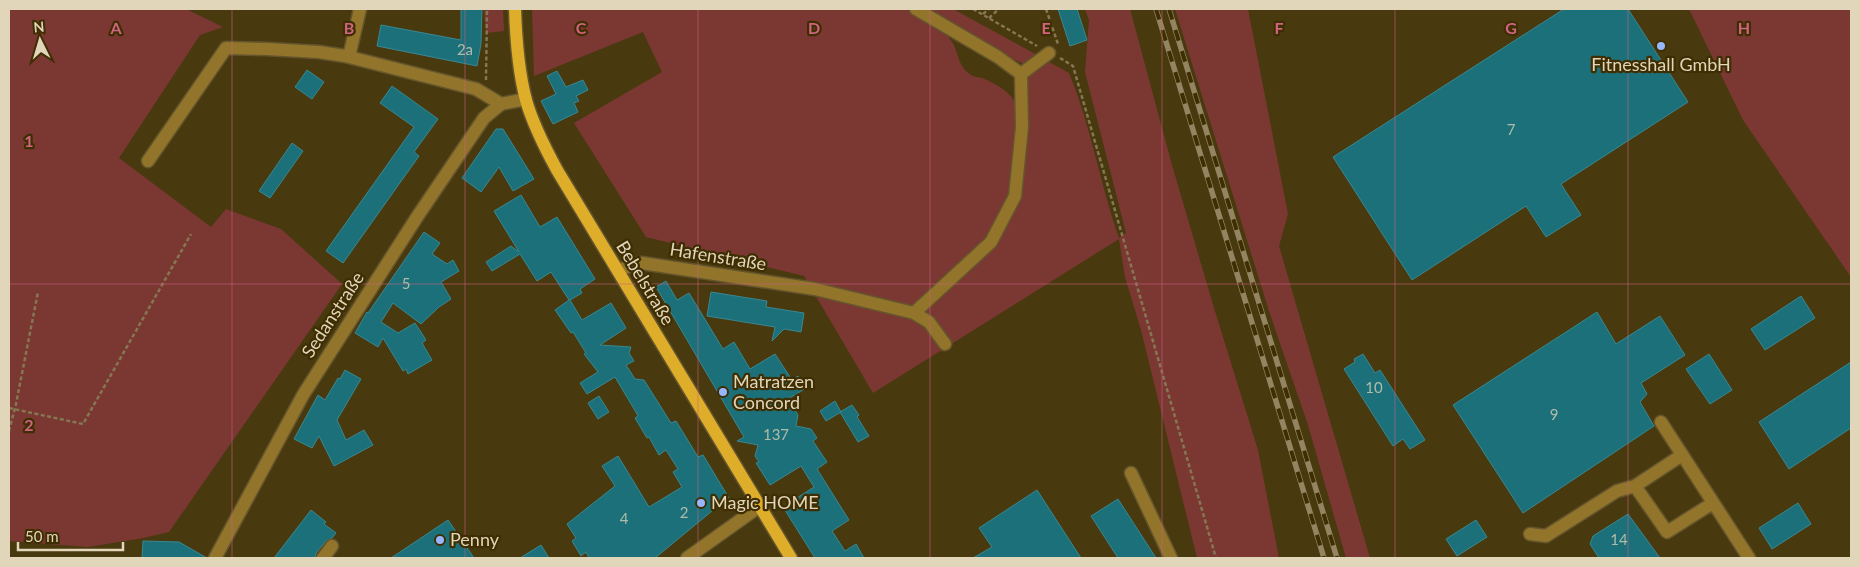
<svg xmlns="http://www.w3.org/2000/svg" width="1860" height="567" font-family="Lato,sans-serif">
	<rect width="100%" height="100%" fill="#49390e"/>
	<path fill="#7b3833" d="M9,9H186L223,27L200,35L119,158L211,227L226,209L281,229L342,284L169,532L143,538L88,547L9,541Z
		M484,9H503L504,31L486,33Z
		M532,9H905C921,17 940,24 950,39C960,52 956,65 971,75C974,77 979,77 982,78C995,83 1010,92 1016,103L1030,71L1047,61L1069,73C1091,126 1100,184 1119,238L1126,233L1085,72L1089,20L1085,9H1130L1172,165L1214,308L1258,450L1279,558H1197L1141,330L1125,277L1119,239L873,393L804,276L646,237L574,123L662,72L643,32L534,76Z
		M925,9H953L1039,56L1026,65L998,52L972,34Z
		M1175,9H1248L1288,214L1279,246L1370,558H1346L1308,425L1269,311Z
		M1689,9H1851V277L1743,120Z"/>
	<path fill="#1c707a" stroke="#398892" d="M461,9H482L481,44L477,66L377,46L381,25L461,40Z
		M1058,9H1077L1087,40L1070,46Z
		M1564,9H1628L1688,102L1561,184L1581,215L1546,237L1526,206L1412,280L1333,157Z
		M307,70L324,82L312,99L295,87Z
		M557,71L566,87L583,80L588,90L576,96L579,101L574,103L578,112L553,124L541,101L556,94L547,76Z
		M392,86L438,119L414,152L419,156L343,263L326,251L414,127L380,103Z
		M496,129H503L534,179L513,191L499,167L481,192L462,178Z
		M292,143L303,151L270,198L259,191Z
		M521,195L540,227L557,217L595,279L580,289L582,293L570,300L582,320L611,303L626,328L600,345L631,347L629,353L634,361L626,365L635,379L644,380L671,423L676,421L698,457L703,455L729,498L710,509L712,511L655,558H589L586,552L581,556L572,541L576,538L567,524L615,486L602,466L618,456L649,507L682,487L673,472L678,469L666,450L659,455L649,437L647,438L635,418L638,416L637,414L615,377L587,394L580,383L598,372L584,354L586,353L573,332L571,333L555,310L569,300L551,272L537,281L520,254L492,271L486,262L511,246L519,252L494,211Z
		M424,232L440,243L432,254L447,264L453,260L459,271L441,282L451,299L439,307L421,324L393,303L381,322L398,333L415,323L426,340L422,343L432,360L408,374L406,369L403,371L383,338L378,347L355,333L367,312L368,313Z
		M666,281L677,300L689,293L723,349L734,342L750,369L775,354L792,380L798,376L806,388L788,399L798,415L796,426L811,429L817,438L813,441L827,462L817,469L849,520L832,531L845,551L856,544L864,558H815L783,507L814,487L801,466L770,485L756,463L759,462L755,456L758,445L737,441L744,437L656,287Z
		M711,292L767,301L766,307L804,313L801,332L784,329L772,341L775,327L707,316Z
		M1801,296L1815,318L1765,350L1751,329Z
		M1597,312L1616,344L1660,316L1685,355L1641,383L1647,394L1640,402L1654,426L1523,513L1453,405Z
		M1363,354L1375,373L1380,370L1425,440L1410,449L1403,439L1393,446L1344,369L1355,362L1354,359Z
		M1709,354L1732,390L1710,404L1686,369Z
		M1851,362V428L1789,469L1759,422Z
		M345,370L361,379L337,420L346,440L364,430L373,445L334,466L319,436L312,448L294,439L318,395L325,400L338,378L340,379Z
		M599,396L609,412L598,419L588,403Z
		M835,401L841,412L826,421L820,411Z
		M852,405L859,415L857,417L869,436L858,442L840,412Z
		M1037,490L1081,558H973L992,547L979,528Z
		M1118,499L1156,558H1118L1091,516Z
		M1798,503L1811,524L1772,549L1759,528Z
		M311,510L326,522L324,524L336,533L332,538L326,541L316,553L315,558H274Z
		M1628,514L1660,558H1599L1590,544L1593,536Z
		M448,520L474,558H391Z
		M1476,520L1487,537L1457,556L1446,539Z
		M143,541L179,542L207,558H142Z
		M541,545L549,558H520Z"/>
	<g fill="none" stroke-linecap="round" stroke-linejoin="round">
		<defs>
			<path id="minor" d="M916,9L998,57L1021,74
				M349,57L360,9
				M148,161L226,48L267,49L319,52L345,56L476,89L501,104
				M618,271L631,265L642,263L815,289L914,313L991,242L1015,196L1022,127L1021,74L1049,53
				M914,313L929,322L945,344
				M1661,422L1749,558
				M1682,455L1635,486L1667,532L1713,503
				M1131,473L1171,558
				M1530,534L1546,536L1617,491L1635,486
				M215,558L303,395L417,217L484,118L501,104L526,99
				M323,558L332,546
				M687,558L760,506"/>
			<path id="major" d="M515,9C516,39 518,70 526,100C533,125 545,148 557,170L791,558"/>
		</defs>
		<use href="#minor" stroke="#64552d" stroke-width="15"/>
		<use href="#major" stroke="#64552d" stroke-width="15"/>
		<path stroke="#857752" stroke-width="2.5" stroke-dasharray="4 2.5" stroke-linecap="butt" d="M973,9L1037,46
			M1046,9L1058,44
			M983,14L989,9
			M989,18L999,9
			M1060,58L1073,66L1216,558
			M486,80L487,9
			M9,408L83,424L191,234
			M9,431L16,404L38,292"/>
		<use href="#minor" stroke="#92742b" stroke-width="12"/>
		<use href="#major" stroke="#dead29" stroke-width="12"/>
		<defs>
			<path id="rail" d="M1156,9L1324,558
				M1169,9L1337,558"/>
		</defs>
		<use href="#rail" stroke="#938561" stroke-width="5.5"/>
		<use href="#rail" stroke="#3f2e02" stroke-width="4" stroke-dasharray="11" stroke-linecap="butt"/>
	</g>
	<path fill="none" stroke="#ce6481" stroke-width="1" stroke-opacity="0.55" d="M232,9V558M465,9V558M698,9V558M930,9V558M1162,9V558M1395,9V558M1628,9V558M9,284H1851"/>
	<g fill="#98b6fd" stroke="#3f2e02" stroke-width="2">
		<circle cx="1661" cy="46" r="5"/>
		<circle cx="723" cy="392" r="5"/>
		<circle cx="701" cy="503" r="5"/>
		<circle cx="440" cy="540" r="5"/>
	</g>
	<g text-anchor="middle" stroke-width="4.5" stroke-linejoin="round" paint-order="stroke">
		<g font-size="15" fill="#b0bcaa">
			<text x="465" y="55">2a</text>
			<text x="1511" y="135">7</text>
			<text x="406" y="289">5</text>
			<text x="1374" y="393">10</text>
			<text x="1554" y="420">9</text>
			<text x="776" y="440">137</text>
			<text x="684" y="518">2</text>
			<text x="624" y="524">4</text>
			<text x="1619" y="545">14</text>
		</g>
		<g font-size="18" fill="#e1d5ba" stroke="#3f2e02" text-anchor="start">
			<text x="1661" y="71" text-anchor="middle">Fitnesshall GmbH</text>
			<text x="733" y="388">Matratzen<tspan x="733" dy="21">Concord</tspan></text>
			<text x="711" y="509">Magic HOME</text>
			<text x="450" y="546">Penny</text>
		</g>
		<g font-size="18" fill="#e1d5ba" stroke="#3f2e02">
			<text transform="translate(718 257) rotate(9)" y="6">Hafenstraße</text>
			<text transform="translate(645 283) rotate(59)" y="6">Bebelstraße</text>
			<text transform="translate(333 315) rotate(-57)" y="6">Sedanstraße</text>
		</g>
	</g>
	<g font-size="16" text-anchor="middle" font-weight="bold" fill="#ce6481" stroke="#3f2e02" stroke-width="4.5" stroke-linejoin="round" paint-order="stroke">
		<text x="116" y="34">A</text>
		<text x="349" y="34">B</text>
		<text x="581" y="34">C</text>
		<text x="814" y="34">D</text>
		<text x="1046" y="34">E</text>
		<text x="1279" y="34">F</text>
		<text x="1511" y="34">G</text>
		<text x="1744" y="34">H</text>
		<text x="29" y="147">1</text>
		<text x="29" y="431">2</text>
	</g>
	<rect width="1860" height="567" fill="none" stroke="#e1d5ba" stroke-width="20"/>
	<g transform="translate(40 40) rotate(355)" stroke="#3f2e02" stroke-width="4" paint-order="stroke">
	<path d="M0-4L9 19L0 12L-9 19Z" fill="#e1d5ba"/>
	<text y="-8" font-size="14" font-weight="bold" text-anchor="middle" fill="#e1d5ba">N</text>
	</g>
	<path d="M18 542v8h105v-8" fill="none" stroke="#e1d5ba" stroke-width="2.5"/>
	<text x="25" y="542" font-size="15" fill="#e1d5ba" stroke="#3f2e02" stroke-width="4" paint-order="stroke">50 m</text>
</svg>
